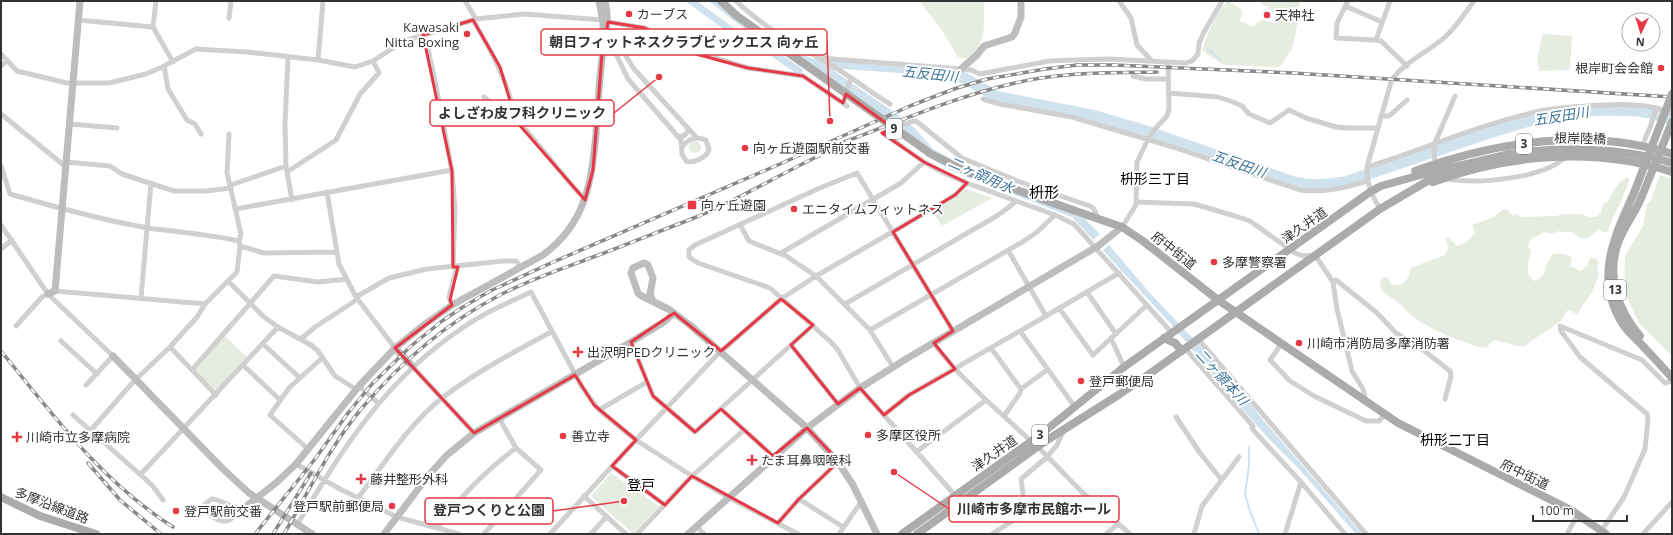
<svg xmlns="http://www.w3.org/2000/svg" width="1673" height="535" font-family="'Open Sans','Noto Sans JP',sans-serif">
	<rect width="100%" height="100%" fill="#fff"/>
	<path fill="#e6ecdf" d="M919,1H984C984,23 987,44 968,59L958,57L941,29Z
		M1228,1L1240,8L1242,13L1240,21L1254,27L1256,23L1263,20L1274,23L1277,17L1269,8L1263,5L1260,1H1300L1296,31L1292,49L1280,67L1226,65L1220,63L1202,50C1207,36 1216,10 1228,1Z
		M1543,34L1572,36L1570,70L1539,71L1537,59Z
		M689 147a6 6 0 1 1 12 0a6 6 0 1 1-12 0Z
		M1660,175L1672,179V356L1639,323L1624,292L1625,256L1643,226L1647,204L1651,200Z
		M1625,178H1629V182L1615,215L1613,218L1608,231L1605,233L1599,229L1588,238L1582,239C1578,237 1575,233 1571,232C1567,231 1562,233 1558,231L1553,234L1544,232L1531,239L1528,246L1531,251C1529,261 1523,274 1535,281L1541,278L1544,273L1546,266L1552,255C1557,252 1567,254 1572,258L1570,266L1581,271L1588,265V262L1591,257L1596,259L1599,263L1597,269L1599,275L1592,292L1577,314L1568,310C1564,314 1564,316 1561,320C1556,327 1533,338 1524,347L1516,346L1496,340L1491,342L1487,348C1470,347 1430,329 1416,319C1409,314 1403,306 1395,300C1391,297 1384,294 1381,289C1379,284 1381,281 1383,277L1388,278L1391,285C1404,286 1408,282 1410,269L1415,266L1445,255L1448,248L1445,238H1449L1457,246L1466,243L1475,233L1472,225L1494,217L1502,210L1507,209L1512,215L1518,214L1519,217L1556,216L1564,214H1581L1590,217H1596L1600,214L1604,203L1607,202C1614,192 1614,186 1625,178Z
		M966,189L992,198L942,226L933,212L957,197Z
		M225,336L247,357L216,391L195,370Z
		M611,473L659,506L633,534L591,496Z"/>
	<path fill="#cfe2ee" d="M709,1H723L771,35L804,55L814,59L966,73L974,77L963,81L957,77L844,69L834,71L891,110L914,127L933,149L966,167L1073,207L1099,233L1149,292L1219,366L1264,421L1362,534H1356L1299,469L1269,439L1229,394L1170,323L1072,217L951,170L926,156L902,129L841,87L798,65L734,21Z"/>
	<path fill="#fff" d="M1101,233L1110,244L1102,251L1093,240Z"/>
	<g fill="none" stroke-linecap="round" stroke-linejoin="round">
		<path stroke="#cfe2ee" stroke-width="2" d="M1208,49L1219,58
			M1249,447V465L1245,494L1250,511L1259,534"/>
		<path stroke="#cfe2ee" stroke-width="7" d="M691,1L735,33H744L799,71
			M1011,99L1015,103"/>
		<path stroke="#cfe2ee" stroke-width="11" d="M954,76L963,77L995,96L1096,116L1143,130L1294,182C1312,186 1327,185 1345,182L1483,135L1539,118L1572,112L1605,110L1638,111L1651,113L1672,120"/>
		<path stroke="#d0d0d0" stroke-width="5" d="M156,1L153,27L173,62
			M465,1L476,19
			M736,1C761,25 791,42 821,59C845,72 867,90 890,104
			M1119,1L1131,18L1137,45L1152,61
			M1348,1L1337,23L1336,38L1376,40L1381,41L1407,66
			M1345,6L1382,22
			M229,18L231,1
			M78,20L153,27
			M473,20C492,52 509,83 516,121
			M608,22L645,28L681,50L705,55L748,68L803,76L847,106
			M423,35L428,49L437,91L452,171L455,208L453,267
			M1376,40L1390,1
			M604,41L611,42L621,48L634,69L696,137
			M605,42L608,48L617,56L628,79L681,140L682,154L686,161C693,164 707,157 709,150L706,140C696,136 689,138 682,147
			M1,54L17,71L67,83H109L146,74L162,67L196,49L247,52L318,60L355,67L373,61L404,41L476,19L524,14L603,20
			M288,57L285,124L286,166L292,200
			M820,58L961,69L971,70L980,74L1049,61L1072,60L1110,59L1186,63L1192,61L1198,54L1199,43L1204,32L1222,1
			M318,60L323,1
			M1,66L7,61
			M164,66L168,89L187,120L195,124L201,134
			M1133,76L1146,79H1167
			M1169,93L1218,97L1233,102L1242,106L1249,114L1270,123L1289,110L1306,118L1336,127L1348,128H1378
			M484,97L492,104L498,114L507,119L516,121L527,131L575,189L585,199
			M983,99L1000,104L1072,117L1173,147L1300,190C1324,193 1344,188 1367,181
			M843,103L851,78
			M1,114L66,167
			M1381,116H1389L1407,100
			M70,124L117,128
			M678,136H684L688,131L687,128
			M1642,146L1651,125L1656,108
			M66,162L110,166L122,174L174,191H206L231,188
			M1435,164L1434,145L1455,96
			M1,166L10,194C55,207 101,220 148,228C178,232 209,234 239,241
			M1367,167C1425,149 1481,124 1540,111C1561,107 1582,106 1603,105C1627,104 1650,104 1672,113
			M287,172L336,140L360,94L379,73L373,61
			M1447,179C1476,184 1544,179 1565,157
			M231,185L286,166
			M327,192L339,264L356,297L395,348
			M1136,202L1194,204L1235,216L1250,221L1295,253L1303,256L1315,255L1333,282L1337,309L1352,371L1363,389L1366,401
			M235,209L452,170
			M1380,209C1372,195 1366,184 1367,167L1391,82C1400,64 1430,51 1445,37C1456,27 1465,13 1474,1
			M1098,219L1094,209L1090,206L1020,182L962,158L916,121L910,122L883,133L924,162L944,173L967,183L1055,215L1074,224L1172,333
			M1,225L48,294L113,356L86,385
			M740,225L749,241L786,256L816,276L870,330L893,367
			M1122,227L1136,205L1137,162L1148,139L1154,130L1167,116L1169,109L1168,63
			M240,246L264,253L337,252
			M1,249L12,240
			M1008,250L1046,316L1119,273
			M781,253L901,183L924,162
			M228,281L264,317L278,327L311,345L318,351L335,376L357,390
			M1333,282L1336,280L1376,312L1397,334L1413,342L1450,371L1451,376L1445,399
			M55,291L205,304
			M1087,292L1116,334
			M356,297L389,278L427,269L503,261H516L521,268
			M141,298L151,183
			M845,304L995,217L1008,208L1016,201
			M452,305L449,297L457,267
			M1059,308L1093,355L1147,305
			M16,326L42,297L48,294
			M870,330L1024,241L1037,232L1055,215
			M953,331L857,173L822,187L695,245L689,250V257L698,263L770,288L831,342L838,350L860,388L961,502
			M1020,331L1075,407
			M1111,338L1124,367
			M301,339L315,327L358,299
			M1198,339L1366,534
			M61,341L97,374
			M631,342L653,396L695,432L813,325
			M933,343L955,369L986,400L1041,450L1081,491L1130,534
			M263,344L300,378
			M1281,344L1270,360L1290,381L1314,396L1366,421H1379L1385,414
			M791,345L838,404
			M170,347L216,395
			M991,348L1021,389
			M1185,348L1253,426L1252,428L1254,431L1301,482L1345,534
			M243,365L280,400
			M413,367L474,433
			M192,370L274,276L318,282L347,279
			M359,386L378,403
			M721,409L773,456
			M599,410L647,382
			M73,415L152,485L163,500
			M884,415L909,395L1046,316
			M1004,416L1020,393L1021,389L1047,370
			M1176,417L1200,453L1221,479
			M90,431L135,380L170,347L197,317L205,304L237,272L240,246L239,241L241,234L227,173L229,134
			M308,449L270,415L289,388L322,358
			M916,452L986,400
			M296,464L340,489L397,517L459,534
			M612,466L665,505
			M140,475L278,327
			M584,496L626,534
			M358,498C383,465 409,424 442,398C476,372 514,352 551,332
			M212,499C223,500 233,510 244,508C239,512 232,520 226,521C218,522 205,513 205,504Z
			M799,499L843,527
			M778,523L799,499L838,462
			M297,525C343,448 385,380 461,329C482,314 507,303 531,292L582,387L599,410L636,440L692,476L728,497L798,534
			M696,526L704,534
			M437,528C462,495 483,473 516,448
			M1602,530L1624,497L1645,449L1648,419L1647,414L1580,357L1561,331L1560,326L1642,360L1665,383L1672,381
			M484,534L541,470L516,448L499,418
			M550,534L636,440L717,355L781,299L816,276L939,205L955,195L967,183
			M591,534L607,516
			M637,534L692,476L744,430
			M839,534L861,502
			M992,534L1022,515L1024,501L1021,479L1047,457L1057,445L1064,430
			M1106,534L1118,524
			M1194,534L1202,506L1239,457
			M1285,534L1301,482
			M1567,534L1578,514
			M1643,534L1672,502"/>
		<path stroke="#bdbdbd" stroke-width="7" d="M599,1L603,22V31
			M961,69L977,55L984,46L1012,37L1015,33L1021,17V1
			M48,294L55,291L80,1
			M653,301L650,294L653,278L648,265L644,263L633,268L631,273L638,293L640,295L670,310L690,325L807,428L838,462L853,485L877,534
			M395,348L413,367
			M113,356L223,469L249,493L312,534
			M244,508L277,482L296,464L359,386L395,348L425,324L452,305L543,255C586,223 591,184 596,134C597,112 599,89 601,67C603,43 611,25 605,1
			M384,534L428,476L447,455L474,433L631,342L664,322L674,313
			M688,534L807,428L860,388L906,359L1098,246L1122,227"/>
		<path stroke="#ababab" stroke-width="8" d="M1652,157L1672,163
			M1415,171C1495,142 1588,127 1672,154
			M1433,182C1508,154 1596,147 1672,172
			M1634,193C1614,237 1593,280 1624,326C1628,332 1635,338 1641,344C1651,355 1662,366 1672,378
			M1090,216L1122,227L1143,241L1218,300L1398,423L1571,510L1606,534
			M1640,336C1618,310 1606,277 1618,243C1624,226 1636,212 1642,196
			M1164,338L1175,343L1182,351
			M1,497L40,516L96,534
			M902,534L1040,435L1124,367L1370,192L1381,186L1424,174L1510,154
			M917,534L1044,442L1120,394L1152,372L1380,209L1441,173"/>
		<defs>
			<path id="rail" d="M823,150C887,127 949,98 1015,83C1062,72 1109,73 1157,72
				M1,351C54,416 101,481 173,527
				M88,463L120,500L161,534
				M255,534L315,459L348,413L372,384L411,346L442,321L463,307L490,291L551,263L780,164L910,106L954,89L987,79L1045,69L1077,65H1114L1293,73L1672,97
				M273,534L311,473
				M284,534C309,491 330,446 362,408C400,363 448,322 500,295C531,279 564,268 596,256C631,243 665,229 699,216C744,197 785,171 829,151"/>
		</defs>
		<use href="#rail" stroke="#888" stroke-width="3.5"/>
		<use href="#rail" stroke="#fff" stroke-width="2" stroke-dasharray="6" stroke-linecap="butt"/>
		<path stroke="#ababab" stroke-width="8" d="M721,1L737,16L931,154L969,173L1090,216
			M1510,154C1557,147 1602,147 1649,157
			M1634,193L1672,94
			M1642,196L1672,122"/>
	</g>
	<path fill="none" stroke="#e63946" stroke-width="3" stroke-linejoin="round" d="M473,20L500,67L516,121L585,200L593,170L602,54L608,22L645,28L681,50L748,68L803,76L843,103L846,94L894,129L882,133L924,162L967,183L955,195L893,232L953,331L934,343L955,369L909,395L884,415L860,388L838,404L791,345L813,325L781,299L721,351L674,313L631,342L653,396L695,432L721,409L773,456L807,428L832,454L838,462L799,499L778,523L692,476L665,505L612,466L636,440L594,405L575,375L474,433L395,348L452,305L450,300L458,267H453L452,171L423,35Z"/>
	<g fill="#e63946" stroke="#fff" stroke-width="1.5">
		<circle cx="629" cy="14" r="4"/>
		<circle cx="1267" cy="15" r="4"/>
		<circle cx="467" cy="34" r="4"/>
		<circle cx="1661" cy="68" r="4"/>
		<circle cx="745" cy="148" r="4"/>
		<rect x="687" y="200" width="10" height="10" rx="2"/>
		<circle cx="794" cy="209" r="4"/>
		<circle cx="1214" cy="262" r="4"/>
		<circle cx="1299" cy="343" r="4"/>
		<path d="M576 346h4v4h4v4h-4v4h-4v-4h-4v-4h4z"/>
		<circle cx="1081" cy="381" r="4"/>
		<circle cx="868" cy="435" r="4"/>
		<circle cx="563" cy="436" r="4"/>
		<path d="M15 431h4v4h4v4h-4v4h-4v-4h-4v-4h4z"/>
		<path d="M750 454h4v4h4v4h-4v4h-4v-4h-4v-4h4z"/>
		<path d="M359 473h4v4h4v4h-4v4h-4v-4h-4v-4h4z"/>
		<circle cx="392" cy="506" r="4"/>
		<circle cx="176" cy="511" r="4"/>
	</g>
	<g text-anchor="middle" stroke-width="4" stroke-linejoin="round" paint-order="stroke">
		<g fill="#fff" stroke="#707070" stroke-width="1">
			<rect x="886" y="119" width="16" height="20" rx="3"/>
			<rect x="1516" y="134" width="16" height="20" rx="3"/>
			<rect x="1604" y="280" width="22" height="20" rx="3"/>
			<rect x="1032" y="425" width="16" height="20" rx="3"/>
		</g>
		<g font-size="12" font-weight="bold" fill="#333">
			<text x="894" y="133">9</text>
			<text x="1524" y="148">3</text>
			<text x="1615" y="294">13</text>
			<text x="1040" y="439">3</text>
		</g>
		<g font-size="13" fill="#333" stroke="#fff" text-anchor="start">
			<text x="637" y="19">カーブス</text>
			<text x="1275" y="20">天神社</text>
			<text x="459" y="32" text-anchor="end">Kawasaki<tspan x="459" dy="15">Nitta Boxing</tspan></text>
			<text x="1653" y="73" text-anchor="end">根岸町会会館</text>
			<text x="753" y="153">向ヶ丘遊園駅前交番</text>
			<text x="701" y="210">向ヶ丘遊園</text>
			<text x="802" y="214">エニタイムフィットネス</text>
			<text x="1222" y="267">多摩警察署</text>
			<text x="1307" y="348">川崎市消防局多摩消防署</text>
			<text x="587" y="357">出沢明PEDクリニック</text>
			<text x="1089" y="386">登戸郵便局</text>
			<text x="876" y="440">多摩区役所</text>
			<text x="571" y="441">善立寺</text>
			<text x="26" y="442">川崎市立多摩病院</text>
			<text x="761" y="465">たま耳鼻咽喉科</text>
			<text x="370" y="484">藤井整形外科</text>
			<text x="384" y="511" text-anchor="end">登戸駅前郵便局</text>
			<text x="184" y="516">登戸駅前交番</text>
		</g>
		<g font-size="13" fill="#333" stroke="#fff">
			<text transform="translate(1580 138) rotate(1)" y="5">根岸陸橋</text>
			<text transform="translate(1304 225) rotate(-35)" y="5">津久井道</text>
			<text transform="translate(1174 250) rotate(38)" y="5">府中街道</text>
			<text transform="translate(994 453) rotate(-35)" y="5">津久井道</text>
			<text transform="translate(1525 474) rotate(26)" y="5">府中街道</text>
			<text transform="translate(52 505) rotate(21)" y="5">多摩沿線道路</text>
		</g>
		<g font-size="14" font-style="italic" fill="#3f7597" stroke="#fff">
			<text transform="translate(930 74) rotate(6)" y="5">五反田川</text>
			<text transform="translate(1561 116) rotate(-9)" y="5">五反田川</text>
			<text transform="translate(1239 164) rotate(19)" y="5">五反田川</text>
			<text transform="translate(981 175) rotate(24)" y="5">二ヶ領用水</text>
			<text transform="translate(1222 377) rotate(48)" y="5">二ヶ領本川</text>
		</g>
		<g font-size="14" fill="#000" stroke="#fff">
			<text x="1155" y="184">枡形三丁目</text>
			<text x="1455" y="445">枡形二丁目</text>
			<text x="641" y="490">登戸</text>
		</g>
		<g font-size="15" fill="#000" stroke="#fff">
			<text x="1044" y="198">枡形</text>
		</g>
	</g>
	<path fill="none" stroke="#e63946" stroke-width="1.5" d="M830 121L827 42M659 77L614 113M894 472L949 509M624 501L553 511"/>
	<g fill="#e63946" stroke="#fff" stroke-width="1.5">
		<circle cx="830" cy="121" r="4"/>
		<circle cx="659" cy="77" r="4"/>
		<circle cx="894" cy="472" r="4"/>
		<circle cx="624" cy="501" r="4"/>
	</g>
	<g fill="#fff" stroke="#e63946" stroke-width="1.5">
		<rect x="541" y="29" width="286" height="26" rx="4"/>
		<rect x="430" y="100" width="184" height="26" rx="4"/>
		<rect x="949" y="496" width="170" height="26" rx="4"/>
		<rect x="425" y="498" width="128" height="26" rx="4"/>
	</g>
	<g font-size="14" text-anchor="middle" font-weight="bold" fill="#333">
		<text x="684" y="47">朝日フィットネスクラブビックエス 向ヶ丘</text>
		<text x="522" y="118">よしざわ皮フ科クリニック</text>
		<text x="1034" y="514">川崎市多摩市民館ホール</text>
		<text x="489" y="515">登戸つくりと公園</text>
	</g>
	<rect width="1673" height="535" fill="none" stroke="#333333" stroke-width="4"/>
	<g transform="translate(1641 32) rotate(184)"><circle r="19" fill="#ffffff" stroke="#adadad"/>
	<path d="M0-3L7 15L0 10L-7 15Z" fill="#e63946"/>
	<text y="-6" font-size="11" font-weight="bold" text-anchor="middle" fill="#333333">N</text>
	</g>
	<path d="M1533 515v6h94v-6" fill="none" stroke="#333333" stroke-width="2"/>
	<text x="1539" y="515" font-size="12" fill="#333333" stroke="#ffffff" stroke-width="3" paint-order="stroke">100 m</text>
</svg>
